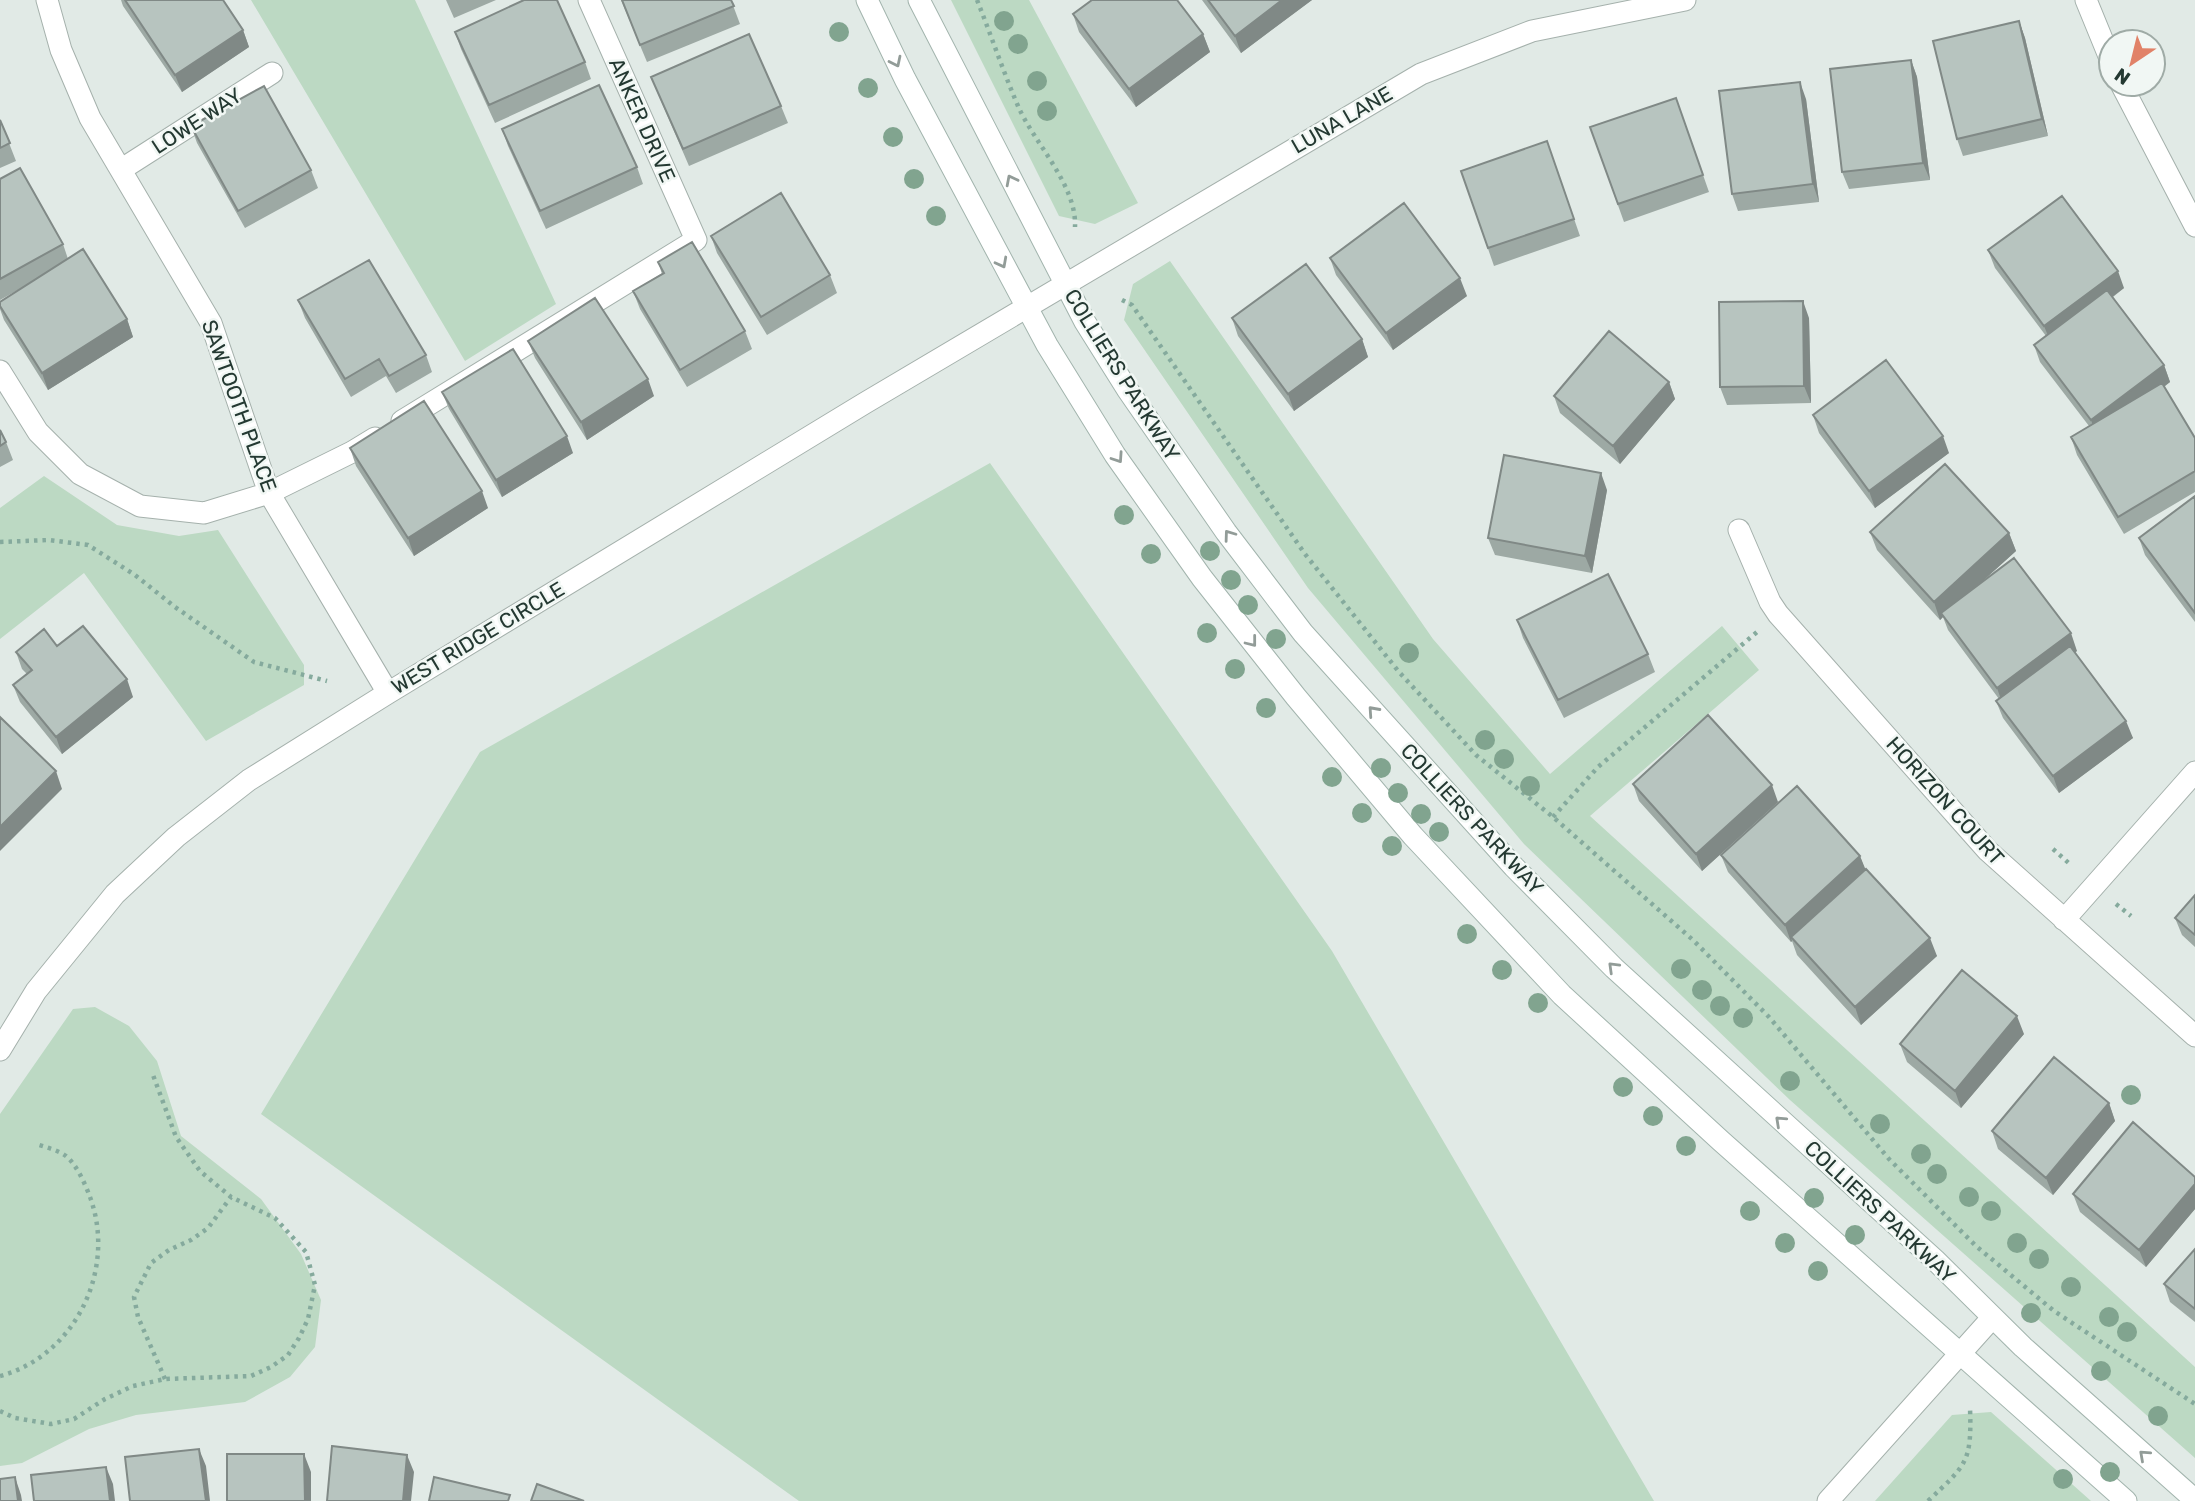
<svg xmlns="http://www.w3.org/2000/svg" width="2195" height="1501" font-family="Rubik,sans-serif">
	<rect width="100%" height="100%" fill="#e1eae6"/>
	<path fill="#bcd9c3" d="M251,0H415L556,304L465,361Z
		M951,0H1029L1138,203L1095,224L1059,216Z
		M1170,261L1433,639L1550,774L1722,626L1759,670L1590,816L2195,1367V1458L1790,1100L1524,844L1308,588L1124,320L1133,284Z
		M990,463L1332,951L1654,1501H799L261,1114L480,752Z
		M44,476L117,525L179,536L218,530L304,665V685L206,741L84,573L0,639V508Z
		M95,1007L129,1026L157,1061L181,1136L261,1199L301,1254L321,1300L315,1347L290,1377L245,1402L136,1415L89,1429L22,1463L0,1466V1114L73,1009Z
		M1991,1412L2091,1501H1875L1952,1415Z"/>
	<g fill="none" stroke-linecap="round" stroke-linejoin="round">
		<defs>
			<path id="street" d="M47,0L61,50L90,118L211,323L269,493L388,693
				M2086,0L2111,61
				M2121,84L2195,226
				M122,169L272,73
				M0,371L38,432L80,474L140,506L204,513L269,493L352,452L375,438
				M402,421L696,240L589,0
				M1739,530L1770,602L1778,614L1988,851L2195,1036
				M2064,920L2195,772
				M0,1050L36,991L115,894L176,837L249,780L388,693L865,403L1421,74L1532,31L1685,0
				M1828,1501L1992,1318"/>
			<path id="secondary" d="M867,0L905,79L1047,345L1115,455L1202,578L1296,697L1413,836L1562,995L1721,1141L2126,1501
				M919,0L1085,322L1127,389L1226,532L1303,633L1514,867L1614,968L1935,1260L2023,1347L2195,1500"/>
		</defs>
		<use href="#street" stroke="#a5b1ac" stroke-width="23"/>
		<use href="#secondary" stroke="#a2b4ad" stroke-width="23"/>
		<path stroke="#85aa9d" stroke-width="4.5" stroke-dasharray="3.5 5" stroke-linecap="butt" d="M977,0C991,35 1003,71 1018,106C1034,143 1077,185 1075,227
			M1122,300L1132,305L1305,554L1399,672L1476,755L1553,817L1693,940L1769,1017L1889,1159L1976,1246L2054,1311L2195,1404
			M0,542L49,540L88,545L135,575L175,607L254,662L327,681
			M1553,817L1598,767L1757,632
			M2053,849L2072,866
			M2116,904L2131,916
			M0,1376C75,1356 117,1270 90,1197C85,1184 77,1165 66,1156C58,1150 45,1147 36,1144
			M165,1379L138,1317L134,1297L151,1263L169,1250L191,1240L208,1228L231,1197
			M0,1411L15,1418L51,1424L74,1419L105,1399L133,1386L165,1379L251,1376L271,1367L288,1355L299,1338L308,1319L315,1285L306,1252L275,1218L231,1197L200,1171L176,1137L153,1075
			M1928,1501C1966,1465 1972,1463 1970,1408"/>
		<use href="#street" stroke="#fff" stroke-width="21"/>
		<use href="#secondary" stroke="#fff" stroke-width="21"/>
	</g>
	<g fill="#81a48f">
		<circle cx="1004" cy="21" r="10"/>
		<circle cx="839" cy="32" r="10"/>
		<circle cx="1018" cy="44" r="10"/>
		<circle cx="1037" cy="81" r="10"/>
		<circle cx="868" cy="88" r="10"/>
		<circle cx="1047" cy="111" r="10"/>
		<circle cx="893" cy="137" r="10"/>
		<circle cx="914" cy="179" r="10"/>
		<circle cx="936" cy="216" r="10"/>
		<circle cx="1124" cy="515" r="10"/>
		<circle cx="1210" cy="551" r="10"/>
		<circle cx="1151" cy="554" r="10"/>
		<circle cx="1231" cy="580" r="10"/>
		<circle cx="1248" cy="605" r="10"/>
		<circle cx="1207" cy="633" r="10"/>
		<circle cx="1276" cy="639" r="10"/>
		<circle cx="1409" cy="653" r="10"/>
		<circle cx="1235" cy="669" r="10"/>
		<circle cx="1266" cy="708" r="10"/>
		<circle cx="1485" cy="740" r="10"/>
		<circle cx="1504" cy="759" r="10"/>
		<circle cx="1381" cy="768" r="10"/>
		<circle cx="1332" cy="777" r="10"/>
		<circle cx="1530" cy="786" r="10"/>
		<circle cx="1398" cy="793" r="10"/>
		<circle cx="1362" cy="813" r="10"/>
		<circle cx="1421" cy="814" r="10"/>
		<circle cx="1439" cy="832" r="10"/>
		<circle cx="1392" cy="846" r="10"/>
		<circle cx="1467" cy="934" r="10"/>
		<circle cx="1681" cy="969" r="10"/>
		<circle cx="1502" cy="970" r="10"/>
		<circle cx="1702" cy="990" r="10"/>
		<circle cx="1538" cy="1003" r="10"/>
		<circle cx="1720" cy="1006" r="10"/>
		<circle cx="1743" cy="1018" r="10"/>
		<circle cx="1790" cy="1081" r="10"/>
		<circle cx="1623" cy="1087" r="10"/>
		<circle cx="2131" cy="1095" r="10"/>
		<circle cx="1653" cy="1116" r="10"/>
		<circle cx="1880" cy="1124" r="10"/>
		<circle cx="1686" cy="1146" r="10"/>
		<circle cx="1921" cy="1154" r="10"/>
		<circle cx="1937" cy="1174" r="10"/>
		<circle cx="1969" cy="1197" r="10"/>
		<circle cx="1814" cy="1198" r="10"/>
		<circle cx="1750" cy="1211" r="10"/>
		<circle cx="1991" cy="1211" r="10"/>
		<circle cx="1855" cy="1235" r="10"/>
		<circle cx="1785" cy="1243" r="10"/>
		<circle cx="2017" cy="1243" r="10"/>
		<circle cx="2039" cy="1259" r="10"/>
		<circle cx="1818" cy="1271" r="10"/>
		<circle cx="2071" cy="1287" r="10"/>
		<circle cx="2031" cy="1313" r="10"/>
		<circle cx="2109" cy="1317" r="10"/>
		<circle cx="2127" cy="1332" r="10"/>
		<circle cx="2101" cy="1371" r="10"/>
		<circle cx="2158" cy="1416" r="10"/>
		<circle cx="2110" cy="1472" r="10"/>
		<circle cx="2063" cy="1479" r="10"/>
	</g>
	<path fill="#9da9a4" d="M121,0H223L243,30L249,47L182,92L123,6Z
		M446,0H496L454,18Z
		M621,0H731L740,24L647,62Z
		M1202,0H1312L1241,53Z
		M1073,14L1203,34L1210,52L1136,107L1079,32Z
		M2019,21L2025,38L2048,136L1963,156L1957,139Z
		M455,32L585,62L591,79L495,123L461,49Z
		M1911,60L1917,77L1930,180L1849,189L1842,172Z
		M651,77L781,106L788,123L689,166L658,94Z
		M1676,98L1709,192L1624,222L1590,127Z
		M1806,99L1819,202L1738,211L1732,194Z
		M0,120L16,161L0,168Z
		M191,126L311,170L318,188L245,228L197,143Z
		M502,129L637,167L643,184L546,229L508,146Z
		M1547,141L1580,236L1494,266L1461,171Z
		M0,179L63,244L68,259L127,319L133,337L48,390L4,320L0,309V302L25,286L0,300Z
		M711,236L830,275L837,293L767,335L717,253Z
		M1988,250L2124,288L2113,297L2164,365L2170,382L2164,387L2195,438V492L2124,534L2077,455L2071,437L2089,426L2040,362L2034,345L2046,336L1995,268Z
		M1330,258L1467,296L1393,350L1336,275Z
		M658,262L745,331L752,349L687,387L640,309L633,291L662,274Z
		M298,300L426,355L432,372L396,393L386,376L351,397L305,318Z
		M1232,318L1362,339L1368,357L1294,411L1238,336Z
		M1809,318L1811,403L1727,405L1720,387Z
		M528,341L654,396L587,440L535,358Z
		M1669,382L1675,399L1620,464L1560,413L1554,396Z
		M442,392L573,453L502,497L449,409Z
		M1813,415L1949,453L1875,508L1819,433Z
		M0,430L6,442L13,460L0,467Z
		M350,448L488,508L414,556L356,466Z
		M1607,490L1592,573L1495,555L1488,538Z
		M2195,496V622L2145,555L2139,538Z
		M1870,532L2009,533L2016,551L1976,587L2077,651L2075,652L2133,738L2059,793L2003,718L1996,701L1999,699L1948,630L1943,617L1940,620L1877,550Z
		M1517,620L1648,654L1655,672L1564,718L1523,638Z
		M57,646L133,697L62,754L20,702L13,685L27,674L22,669L16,652Z
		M1633,784L1778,802L1702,871L1639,801Z
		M1721,855L1860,856L1865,870L1937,956L1861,1025L1797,955L1792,941L1791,942L1728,872Z
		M2195,895V947L2182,935L2175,918Z
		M2024,1034L1961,1108L1907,1062L1900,1044Z
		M2109,1103L2115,1121L2053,1195L1998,1149L1992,1131Z
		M2195,1177V1209L2146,1267L2080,1212L2073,1194Z
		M2195,1249V1322L2170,1302L2164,1284Z"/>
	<path fill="#808986" d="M1282,0H1312L1241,53L1235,36Z
		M2019,21L2025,38L2048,136L2042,119Z
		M243,30L249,47L182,92L175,75Z
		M1203,34L1210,52L1136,107L1129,89Z
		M1911,60L1917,77L1930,180L1923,163Z
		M1800,82L1806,99L1819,202L1813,184Z
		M2118,271L2124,288L2051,343L2044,326Z
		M1460,278L1467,296L1393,350L1386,333Z
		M1803,301L1809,318L1811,403L1804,386Z
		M127,319L133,337L48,390L42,373Z
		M1362,339L1368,357L1294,411L1288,394Z
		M2164,365L2170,382L2097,437L2091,420Z
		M648,379L654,396L587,440L581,422Z
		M1669,382L1675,399L1620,464L1613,446Z
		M567,436L573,453L502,497L496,480Z
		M1943,436L1949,453L1875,508L1869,491Z
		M1601,473L1607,490L1592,573L1585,556Z
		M482,491L488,508L414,556L408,538Z
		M2009,533L2016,551L1944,616L1941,613L1943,617L1940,620L1934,602Z
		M2071,633L2077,651L2003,705L1997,688Z
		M127,679L133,697L62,754L56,737Z
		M2126,721L2133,738L2059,793L2053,776Z
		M56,771L62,789L0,851V827Z
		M1772,785L1778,802L1702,871L1696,854Z
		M1860,856L1867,873L1791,937L1792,941L1791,942L1785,925Z
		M1930,938L1937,956L1861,1025L1855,1007Z
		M2017,1016L2024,1034L1961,1108L1955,1091Z
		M2109,1103L2115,1121L2053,1195L2046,1178Z
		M2195,1184V1209L2146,1267L2139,1250Z
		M199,1449L206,1466L210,1501H206Z
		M304,1454L311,1472V1501H305Z
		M407,1455L414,1472L411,1501H403Z
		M106,1467L113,1484L115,1501H110Z
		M15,1477L21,1495L22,1501H18Z"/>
	<path fill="#b7c4bf" stroke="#808986" stroke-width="2" d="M125,0H223L243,30L175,75Z
		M524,0H557L585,62L489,105L455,32Z
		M622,0H731L734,6L640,45Z
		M1092,0H1177L1203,34L1129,89L1073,14Z
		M1208,0H1282L1235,36Z
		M2019,21L2042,119L1957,139L1933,41Z
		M749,34L781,106L683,149L651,77Z
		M1911,60L1923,163L1842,172L1830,69Z
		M1800,82L1813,184L1732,194L1719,91Z
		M599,85L637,167L540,211L502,129Z
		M264,86L311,170L238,211L191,126Z
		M1676,98L1703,175L1618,204L1590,127Z
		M0,120L10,143L0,148Z
		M1547,141L1574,219L1488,248L1461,171Z
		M20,168L63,244L0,279V179Z
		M781,193L830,275L761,317L711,236Z
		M2062,196L2118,271L2044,326L1988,250Z
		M1404,203L1460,278L1386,333L1330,258Z
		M692,242L745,331L680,370L633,291L664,273L658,262Z
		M83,249L127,319L42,373L0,306V302Z
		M369,260L426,355L389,376L379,359L345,379L298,300Z
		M1306,264L1362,339L1288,394L1232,318Z
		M2107,290L2164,365L2091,420L2034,345Z
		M595,298L648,379L581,422L528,341Z
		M1803,301L1804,386L1720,387L1719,302Z
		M1609,331L1669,382L1613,446L1554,396Z
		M513,349L567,436L496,480L442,392Z
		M1886,360L1943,436L1869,491L1813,415Z
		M2162,383L2195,438V471L2118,517L2071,437Z
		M424,401L482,491L408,538L350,448Z
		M0,430L6,442L0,446Z
		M1504,455L1601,473L1585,556L1488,538Z
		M1945,464L2009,533L1934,602L1870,532Z
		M2195,496V613L2139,538Z
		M2014,558L2071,633L1997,688L1941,613Z
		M1608,574L1648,654L1558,700L1517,620Z
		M83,626L127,679L56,737L13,685L32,670L16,652L44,629L57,646Z
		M2070,646L2126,721L2053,776L1996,701Z
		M1708,715L1772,785L1696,854L1633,784Z
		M0,717L56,771L0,827Z
		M1797,786L1860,856L1785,925L1721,855Z
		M1866,869L1930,938L1855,1007L1791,937Z
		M2195,895V935L2175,918Z
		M1962,970L2017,1016L1955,1091L1900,1044Z
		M2054,1057L2109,1103L2046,1178L1992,1131Z
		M2133,1122L2195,1177V1184L2139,1250L2073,1194Z
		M2195,1249V1309L2164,1284Z
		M332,1446L407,1455L403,1501H327Z
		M199,1449L206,1501H130L125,1457Z
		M227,1454H304L305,1501H227Z
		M106,1467L110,1501H34L31,1475Z
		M15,1477L18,1501H0V1479Z
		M434,1477L510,1495L508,1501H429Z
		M537,1484L584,1501H531Z"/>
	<defs><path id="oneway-chevron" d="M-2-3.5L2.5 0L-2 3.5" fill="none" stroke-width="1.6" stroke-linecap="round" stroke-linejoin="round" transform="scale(1.75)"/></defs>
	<g stroke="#929c98">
		<use href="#oneway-chevron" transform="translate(896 62) rotate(64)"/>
		<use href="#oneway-chevron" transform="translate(1011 180) rotate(-117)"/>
		<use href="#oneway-chevron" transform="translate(1002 263) rotate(62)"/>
		<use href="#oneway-chevron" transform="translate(1118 458) rotate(56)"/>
		<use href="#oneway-chevron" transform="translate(1229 535) rotate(-126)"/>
		<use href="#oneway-chevron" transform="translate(1252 642) rotate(52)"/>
		<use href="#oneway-chevron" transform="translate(1373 711) rotate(-132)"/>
		<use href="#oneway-chevron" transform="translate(1613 967) rotate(-136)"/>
		<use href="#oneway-chevron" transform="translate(1780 1121) rotate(-137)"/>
		<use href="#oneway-chevron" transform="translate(2144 1455) rotate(-138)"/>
	</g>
	<g text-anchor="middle" stroke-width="5" stroke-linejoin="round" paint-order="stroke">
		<g font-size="21" fill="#243932" stroke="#f1f7f4">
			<text transform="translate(642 120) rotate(66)" y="7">ANKER DRIVE</text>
			<text transform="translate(1342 120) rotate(-30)" y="7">LUNA LANE</text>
			<text transform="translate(197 121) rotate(-33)" y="7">LOWE WAY</text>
			<text transform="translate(1122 375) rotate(58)" y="7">COLLIERS PARKWAY</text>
			<text transform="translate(239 406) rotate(70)" y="7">SAWTOOTH PLACE</text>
			<text transform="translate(478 638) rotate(-31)" y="7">WEST RIDGE CIRCLE</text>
			<text transform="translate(1945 801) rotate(48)" y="7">HORIZON COURT</text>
			<text transform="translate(1472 819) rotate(47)" y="7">COLLIERS PARKWAY</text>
			<text transform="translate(1880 1212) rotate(43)" y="7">COLLIERS PARKWAY</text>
		</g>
	</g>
	<g transform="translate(2132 63) rotate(215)"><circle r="33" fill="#f1f7f4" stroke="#9faba6" stroke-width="2"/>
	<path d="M0-5L12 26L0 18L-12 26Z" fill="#e18268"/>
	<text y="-10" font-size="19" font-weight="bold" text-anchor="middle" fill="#243932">N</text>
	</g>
</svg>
